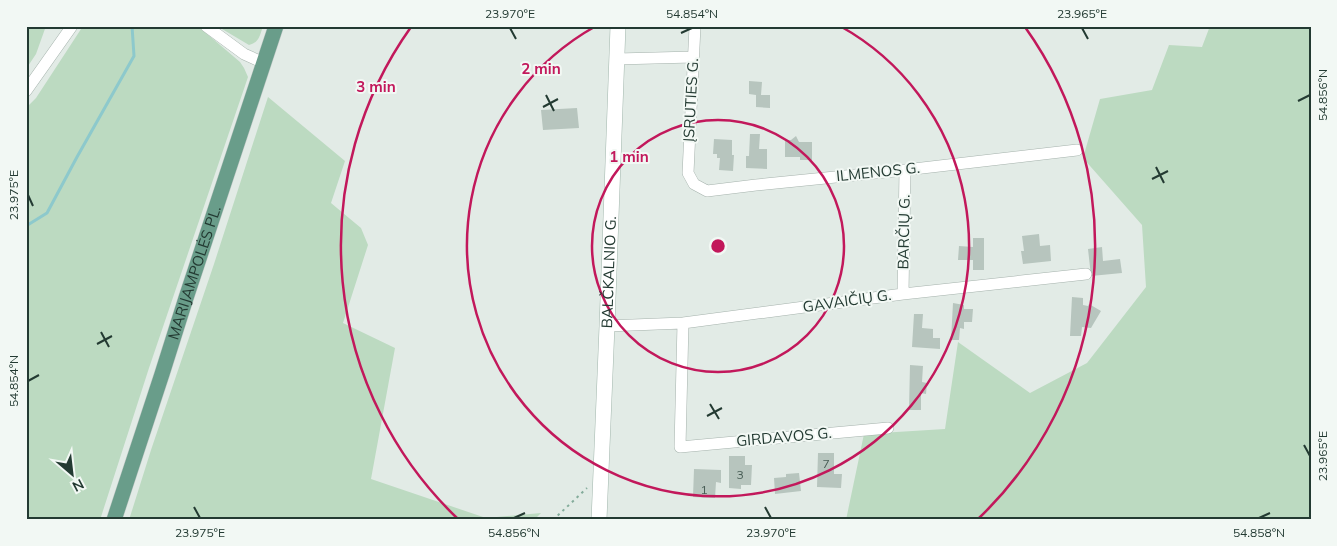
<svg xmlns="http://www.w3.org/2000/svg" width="1337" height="546" font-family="Mulish,sans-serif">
	<rect width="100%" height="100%" fill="#e2ebe6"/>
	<path fill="#bcdac1" d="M26,26H46L36,54L26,69Z
		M83,26L199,27L240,62L244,68L248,77L149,368L100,520H26V108L36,98Z
		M217,26H263C260,35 259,43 249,45Z
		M1210,26H1311V520H846L864,434L945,429L958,342L1030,393L1087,363L1146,287L1142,225L1083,158L1100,99L1152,90L1169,45L1202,47Z
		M268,97L345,161L331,203L361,228L368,245L343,323L395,348L371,479L486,518L541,513L534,520H129L151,450L214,264Z"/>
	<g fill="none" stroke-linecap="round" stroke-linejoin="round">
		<path stroke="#8dc9cc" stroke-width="3" d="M26,226L47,213L77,157L134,56L132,26"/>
	</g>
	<path fill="#b7c5be" d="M749,81L762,82L761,95H770V108L756,107V95L749,94Z
		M577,108L579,128L543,130L541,110Z
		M750,134H760L759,149H767V169L746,168V156H749Z
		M796,136L799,142H812V160H800V157H785V140H791Z
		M714,139L732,140V155H734L733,171L719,170L720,158H717V154H713Z
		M1039,234L1040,246L1050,245L1051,261L1023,264L1021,251H1024L1022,236Z
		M973,238H984V270H973V260H958L959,246L973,247Z
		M1102,247L1103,261L1120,259L1122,273L1091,276L1088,249Z
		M1072,297L1083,298V305L1088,306L1089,304L1101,311L1091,328L1082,327L1081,336H1070Z
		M953,303L964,305V309H973L972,322H964V329L960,328L959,340H951Z
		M914,314H923L922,328L933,329V338H940V349L912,347Z
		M910,365L923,366L922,382L927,383L926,394L921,393V410H909Z
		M818,453H834V474H842L841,488L817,487Z
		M729,456H745V465H752L751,485H741V489L729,488Z
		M694,469L721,470V483L716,482L715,498L693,497Z
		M799,473L801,491L775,494L774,478L786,477V474Z"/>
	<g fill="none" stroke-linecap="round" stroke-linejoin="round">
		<defs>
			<path id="street" d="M206,26L244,54L264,63
				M695,26L688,173L694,184L707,191L756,185L905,170L1077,150
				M617,59L693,57
				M26,91L72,26
				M903,294L905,170
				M683,323L680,447L888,428
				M607,326L683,323L903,294L1086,274"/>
			<g id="secondary">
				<path id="s1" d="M599,520L607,326L618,26"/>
			</g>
			<g id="primary">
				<path id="s2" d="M114,520L162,374L186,298L276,26"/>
			</g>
		</defs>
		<use href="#street" stroke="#a5b2ac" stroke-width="12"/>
		<use href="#secondary" stroke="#a1b6ac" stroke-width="16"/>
		<use href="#primary" stroke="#c1c8c6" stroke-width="16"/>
		<path stroke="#84ac9b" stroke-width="2" stroke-dasharray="2.5 4" stroke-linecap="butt" d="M26,518L33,520
			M553,520L587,488"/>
		<use href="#street" stroke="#fff" stroke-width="11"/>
		<use href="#secondary" stroke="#fff" stroke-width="15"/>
		<use href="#primary" stroke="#699d8a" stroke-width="15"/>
	</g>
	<path fill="none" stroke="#233a32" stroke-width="2" d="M510,28L516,39M1082,28L1088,39M681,33L692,28M546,95L554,111M1298,101L1310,95M543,107L558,99M1156,167L1164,183M1152,179L1168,171M28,195L33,206M101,332L109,347M97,344L112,336M28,381L39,375M710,404L719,419M707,416L722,408M1304,445L1310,456M194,507L200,518M765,507L771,518M514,518L525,513M1259,518L1270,513"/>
	<g fill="none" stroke="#c2185b" stroke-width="2.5">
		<circle cx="718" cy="246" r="126"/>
		<path d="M840 26A251 251 0 1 1 596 26"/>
		<path d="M458 519A377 377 0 0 1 411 27M1025 27A377 377 0 0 1 978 519"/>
	</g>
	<g text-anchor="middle" stroke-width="4" stroke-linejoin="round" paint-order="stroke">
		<g font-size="12" fill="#485d55">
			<text x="826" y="468">7</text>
			<text x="740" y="479">3</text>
			<text x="704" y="494">1</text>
		</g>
		<g font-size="15" fill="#233a32" stroke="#f2f8f4">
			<text transform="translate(691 100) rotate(-87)" y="5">ĮSRUTIES G.</text>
			<text transform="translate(878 172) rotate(-6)" y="5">ILMENOS G.</text>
			<text transform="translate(904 232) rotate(-89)" y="5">BARČIŲ G.</text>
			<text dy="5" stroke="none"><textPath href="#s2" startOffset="260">MARIJAMPOLĖS PL.</textPath></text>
			<text dy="5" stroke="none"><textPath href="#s1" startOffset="248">BALČKALNIO G.</textPath></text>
			<text transform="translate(847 301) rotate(-8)" y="5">GAVAIČIŲ G.</text>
			<text transform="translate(784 437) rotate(-5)" y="5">GIRDAVOS G.</text>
		</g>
	</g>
	<circle cx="718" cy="246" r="8" fill="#c2185b" stroke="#f2f8f4" stroke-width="2.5"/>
	<g font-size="15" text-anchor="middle" font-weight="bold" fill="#c2185b" stroke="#f2f8f4" stroke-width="4" stroke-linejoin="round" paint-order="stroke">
		<text x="541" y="74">2 min</text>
		<text x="376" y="92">3 min</text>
		<text x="629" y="162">1 min</text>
	</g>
	<rect width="1337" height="546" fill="none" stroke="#f2f8f4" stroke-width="55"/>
	<g transform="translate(72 474) rotate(152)" stroke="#f2f8f4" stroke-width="4" paint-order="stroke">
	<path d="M0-4L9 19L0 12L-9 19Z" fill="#233a32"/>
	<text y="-8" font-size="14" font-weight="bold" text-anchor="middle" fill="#233a32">N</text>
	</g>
	<rect x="28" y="28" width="1282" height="490" fill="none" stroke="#233a32" stroke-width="2"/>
	<g font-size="12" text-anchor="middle" fill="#233a32">
		<text x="510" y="18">23.970°E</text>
		<text x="692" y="18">54.854°N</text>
		<text x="1082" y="18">23.965°E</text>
		<text transform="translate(1323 95) rotate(-90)" y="4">54.856°N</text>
		<text transform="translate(14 195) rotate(-90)" y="4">23.975°E</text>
		<text transform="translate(14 381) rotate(-90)" y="4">54.854°N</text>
		<text transform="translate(1323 456) rotate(-90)" y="4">23.965°E</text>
		<text x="200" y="537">23.975°E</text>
		<text x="514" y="537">54.856°N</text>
		<text x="771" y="537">23.970°E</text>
		<text x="1259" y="537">54.858°N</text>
	</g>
</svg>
